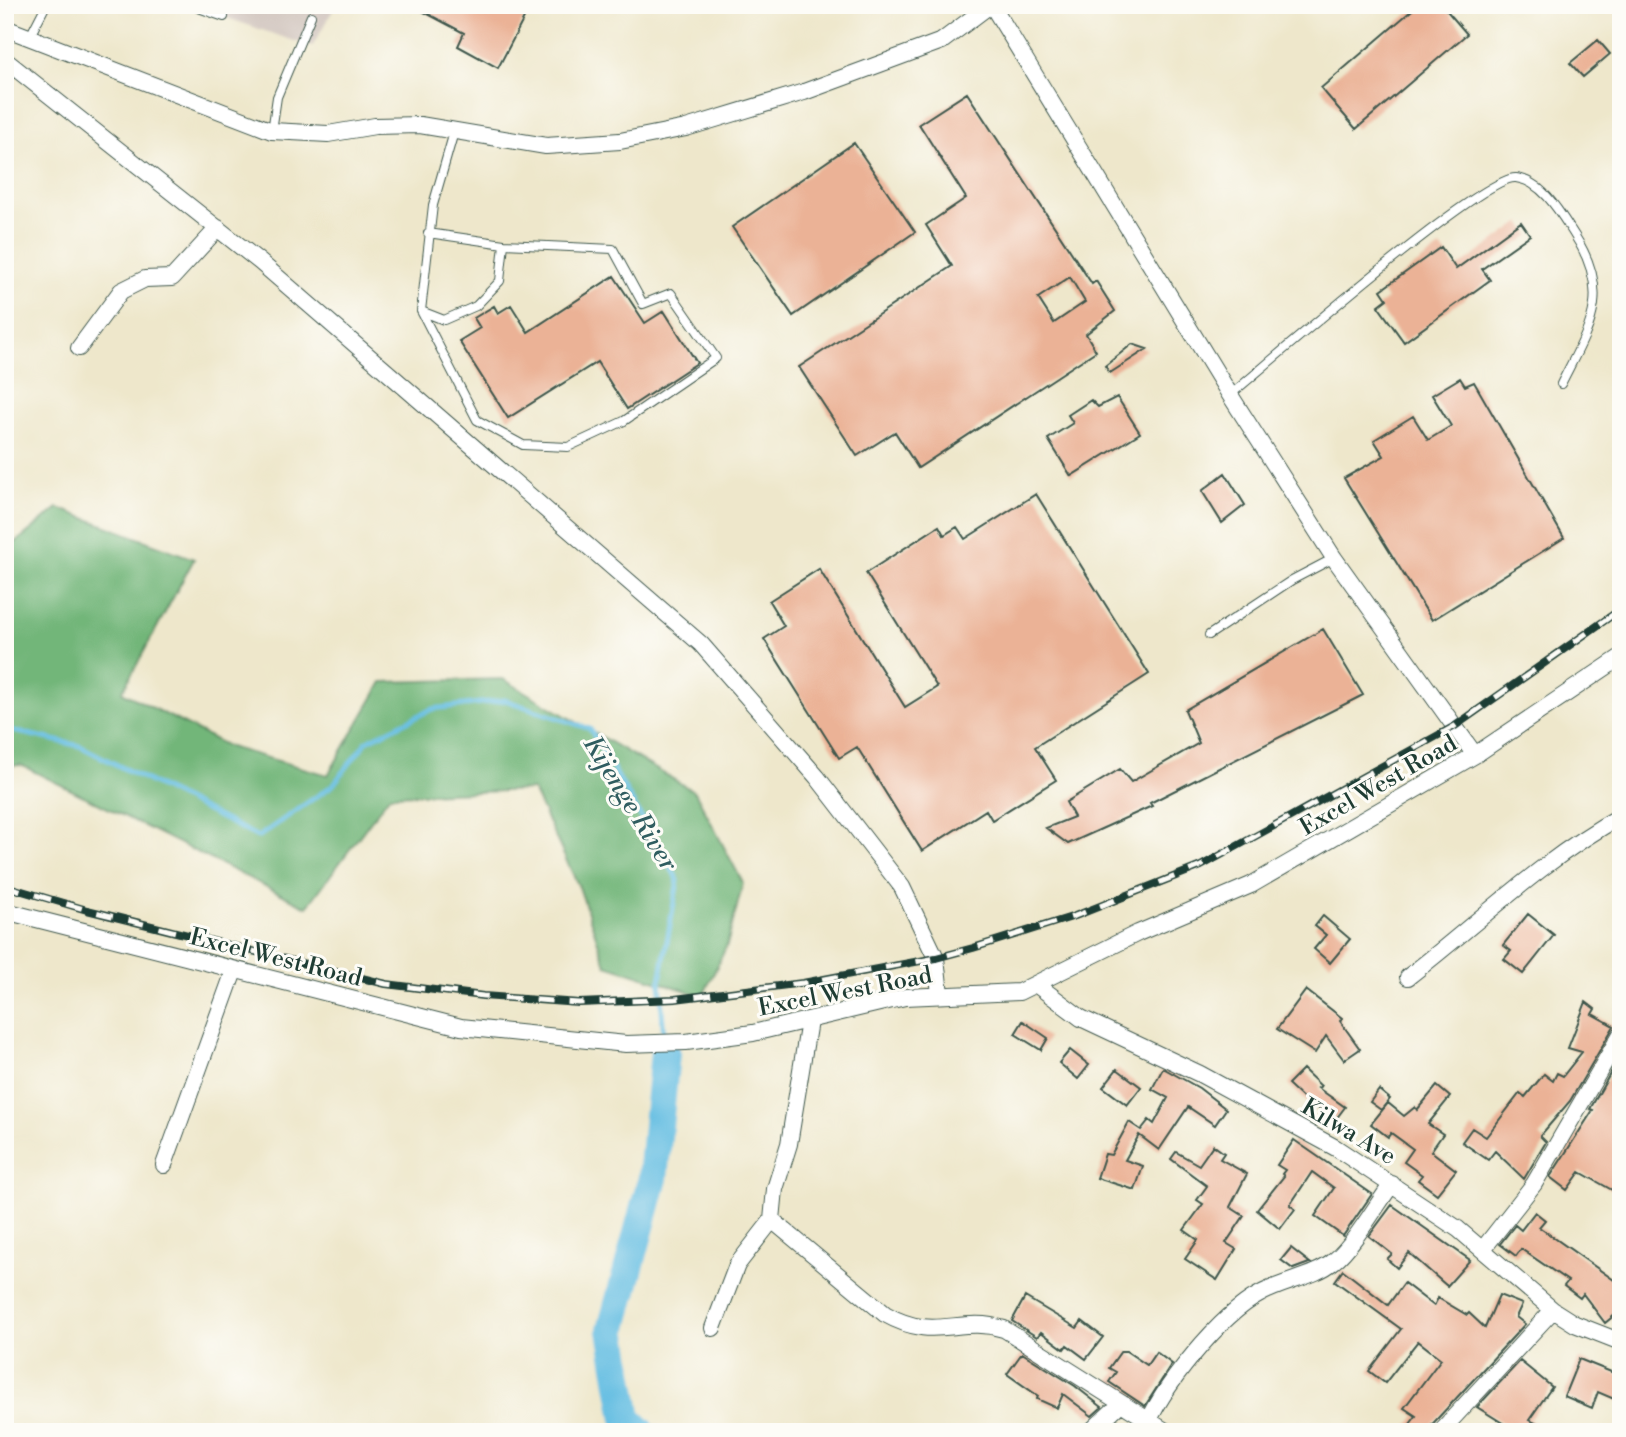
<svg xmlns="http://www.w3.org/2000/svg" width="1626" height="1437" font-family="'Libre Bodoni',serif">
	<rect width="100%" height="100%" fill="#fdfcf7"/>
	<filter id="ink" filterUnits="userSpaceOnUse"><feTurbulence type="fractalNoise" baseFrequency=".0143" numOctaves="2"/><feDisplacementMap in="SourceGraphic" scale="14" xChannelSelector="R" yChannelSelector="G"/><feConvolveMatrix kernelMatrix="1 2 1 2 8 2 1 2 1" color-interpolation-filters="sRGB"/></filter>
	<filter id="wash" filterUnits="userSpaceOnUse"><feTurbulence type="fractalNoise" baseFrequency=".00686" numOctaves="4" result="noise"/><feDisplacementMap in="SourceGraphic" scale="28" xChannelSelector="R" yChannelSelector="G"/><feGaussianBlur stdDeviation="1.57" result="paint"/><feColorMatrix in="noise" values="0 0 0 0 0 0 0 0 0 0 0 0 0 0 0 0 0 1.4 0 .05"/><feComposite in="paint" operator="in"/></filter>
	<g filter="url(#wash)">
		<rect width="100%" height="100%" fill="#eee7cb"/>
		<path fill="#cec1ba" d="M189,5H336L312,47Z"/>
		<path fill="#72b679" stroke="#487a56" stroke-width="2" d="M58,508L194,559L122,692L229,747L328,775L382,682L503,679L695,792L743,883L727,945L703,996L606,965L579,887L533,790L390,795L307,907L21,765L5,766V551Z"/>
		<g fill="none" stroke-linecap="round" stroke-linejoin="round">
			<path stroke="#65bee2" stroke-width="5" d="M5,729L80,746L258,837L333,785L367,741L432,709L505,700L590,729L678,880L660,981L665,1053"/>
			<path stroke="#65bee2" stroke-width="30" d="M641,1432L627,1419L612,1330L653,1178L665,1053"/>
		</g>
		<g id="blocks">
			<path fill="#ebb296" fill-rule="evenodd" d="M411,5H531L498,68L458,46L464,33Z
				M1418,5H1442L1467,34L1356,129L1321,88Z
				M1598,40L1610,54L1583,77L1570,63Z
				M967,93L1092,284L1096,281L1115,311L1086,334L1096,351L918,468L895,432L857,456L799,367L952,266L926,225L966,198L919,124ZM1070,277L1085,302L1054,323L1038,298Z
				M854,143L915,232L793,316L732,227Z
				M1521,222L1530,235L1482,269L1490,280L1404,342L1378,306L1387,299L1381,290L1441,247L1456,269Z
				M614,276L645,323L664,311L697,363L627,409L597,362L508,418L459,341L480,328L474,318L494,306L498,313L511,305L528,332Z
				M1132,344L1147,349L1110,373L1105,366Z
				M1460,378L1465,386L1474,382L1564,538L1432,620L1344,478L1384,456L1374,440L1413,416L1428,440L1451,426L1432,395Z
				M1117,397L1140,433L1071,476L1048,439L1073,423L1068,415L1091,400L1098,407Z
				M1225,473L1245,505L1222,523L1202,491Z
				M1036,494L1149,674L1035,747L1056,780L992,820L986,810L922,851L857,747L839,758L764,639L784,626L769,601L819,569L905,707L937,687L866,573L939,526L944,535L957,527L965,539Z
				M1323,629L1363,695L1150,803L1152,806L1068,844L1046,828L1074,817L1066,802L1120,769L1131,782L1199,743L1185,710Z
				M1528,914L1554,935L1523,974L1504,959L1511,951L1503,945Z
				M1323,916L1350,939L1330,963L1314,949L1326,935L1315,926Z
				M1306,990L1342,1018L1340,1021L1360,1049L1344,1060L1326,1036L1315,1053L1277,1029Z
				M1586,1002L1595,1009L1592,1014L1614,1026L1570,1101L1540,1136L1546,1142L1524,1179L1495,1151L1488,1160L1462,1142L1472,1128L1486,1137L1520,1093L1525,1097L1544,1074L1553,1081L1557,1073L1563,1076L1582,1052L1568,1048Z
				M1023,1021L1048,1038L1041,1050L1015,1034Z
				M1070,1050L1089,1065L1078,1079L1059,1063Z
				M1617,1062L1621,1063L1617,1077L1621,1080V1195L1580,1172L1567,1190L1550,1177L1593,1110L1590,1109Z
				M1163,1068L1199,1088L1226,1109L1215,1125L1188,1107L1159,1150L1139,1135L1125,1160L1143,1166L1135,1190L1097,1178L1105,1154L1111,1155L1129,1122L1141,1130L1149,1120L1154,1124L1168,1098L1152,1089Z
				M1117,1069L1141,1087L1127,1105L1103,1087Z
				M1303,1069L1321,1086L1318,1088L1345,1107L1336,1119L1306,1101L1288,1084Z
				M1437,1086L1450,1097L1428,1124L1443,1134L1431,1151L1456,1170L1437,1194L1418,1180L1422,1175L1404,1162L1413,1149L1391,1133L1388,1137L1371,1124L1388,1103L1404,1116L1415,1107L1417,1110Z
				M1379,1090L1390,1099L1381,1110L1370,1102Z
				M1294,1140L1372,1194L1343,1236L1315,1216L1334,1188L1312,1172L1290,1205L1295,1209L1280,1229L1257,1210L1284,1176L1282,1174L1285,1170L1277,1165Z
				M1213,1145L1224,1153L1220,1159L1247,1174L1230,1207L1244,1216L1226,1243L1236,1249L1217,1280L1185,1259L1198,1240L1184,1230L1203,1204L1197,1200L1207,1186L1171,1159L1176,1152L1199,1165Z
				M1392,1205L1470,1260L1447,1286L1409,1253L1397,1268L1387,1259L1392,1254L1369,1236Z
				M1535,1212L1545,1220L1539,1227L1621,1285V1310L1605,1323L1583,1294L1580,1298L1564,1286L1568,1281L1521,1249L1516,1256L1500,1244L1515,1225L1521,1230Z
				M1291,1248L1310,1263H1309L1293,1269L1281,1260Z
				M1343,1270L1388,1305L1404,1283L1434,1306L1438,1298L1467,1315L1469,1313L1485,1328L1499,1295L1522,1304L1516,1317L1525,1324L1425,1432H1404L1416,1416L1404,1408L1441,1359L1418,1341L1385,1383L1369,1371L1401,1329L1335,1281Z
				M1025,1297L1077,1328L1082,1321L1103,1337L1086,1359L1067,1345L1064,1349L1041,1332L1037,1337L1012,1321Z
				M1121,1351H1126L1147,1365L1156,1352L1172,1364L1145,1406L1109,1382L1116,1372L1109,1368Z
				M1022,1353L1075,1386L1102,1407L1092,1416L1063,1394L1057,1408L1037,1399L1038,1396L1007,1374Z
				M1579,1359L1621,1376V1402L1598,1392L1592,1408L1564,1396Z
				M1520,1361L1552,1387L1529,1420L1554,1432H1517L1477,1407Z
				M1118,1420L1132,1432H1106Z"/>
		</g>
	</g>
	<g filter="url(#ink)">
		<use href="#blocks" fill-opacity="0" stroke="#3e564b" stroke-width="2"/>
		<g fill="none" stroke-linecap="round" stroke-linejoin="round">
			<defs>
				<path id="lane" d="M190,5L224,17
					M29,38L46,5
					M272,131L277,97L311,16
					M428,233L504,244
					M421,311L477,420L523,445L568,447L624,421L716,358L671,293L643,304L613,249L504,244L500,281L476,306L444,320L421,311L433,205L454,132
					M1230,395C1268,364 1484,174 1516,178C1543,181 1562,216 1575,236C1613,296 1589,328 1561,384
					M1209,635L1292,580L1334,558"/>
				<path id="street" d="M992,5L1230,395L1334,558L1475,755
					M5,28L272,131L328,134L375,126L420,125L546,146L620,141L686,128L804,92L942,41L990,5
					M5,60L260,262L701,644L817,777L902,887L936,958L940,994
					M79,348L121,291L145,279L172,278L218,228
					M5,911L461,1027L626,1044L686,1042L753,1033L905,997L1019,992L1138,933L1251,885L1475,755L1621,657
					M1408,977C1478,923 1543,859 1621,816
					M1037,985L1081,1018L1200,1074L1336,1148L1458,1229L1553,1310L1575,1324L1621,1342
					M809,1021L789,1144L775,1189L772,1220L885,1314C936,1343 957,1315 1004,1329L1167,1432
					M164,1165L234,971
					M1483,1249L1534,1184L1621,1034
					M713,1328L737,1265L772,1220
					M1090,1432L1121,1403
					M1144,1432C1160,1389 1220,1315 1260,1294C1283,1281 1315,1277 1334,1261C1353,1246 1377,1204 1392,1184
					M1440,1432L1553,1310"/>
			</defs>
			<use href="#lane" stroke="#3e564b" stroke-width="10"/>
			<use href="#street" stroke="#3e564b" stroke-width="18"/>
			<use href="#lane" stroke="#fff" stroke-width="8"/>
			<use href="#street" stroke="#fff" stroke-width="16"/>
			<defs>
				<path id="rail" d="M5,886L87,910L386,984L483,996L579,1003L675,999L803,983L936,958L973,948L1075,916L1201,866L1455,726L1621,609"/>
			</defs>
			<use href="#rail" stroke="#1f3d34" stroke-width="8"/>
			<use href="#rail" stroke="#fdfcf7" stroke-width="5" stroke-dasharray="16" stroke-linecap="butt"/>
		</g>
	</g>
	<g text-anchor="middle" stroke-width="6" stroke-linejoin="round" paint-order="stroke">
		<g font-size="24" fill="#1f3d34" stroke="#fdfcf7">
			<text transform="translate(1378 785) rotate(-30)" y="8">Excel West Road</text>
			<text transform="translate(276 957) rotate(14)" y="8">Excel West Road</text>
			<text transform="translate(845 991) rotate(-11)" y="8">Excel West Road</text>
			<text transform="translate(1349 1131) rotate(31)" y="8">Kilwa Ave</text>
		</g>
		<g font-size="26" font-style="italic" fill="#305d60" stroke="#fdfcf7">
			<text transform="translate(631 803) rotate(58)" y="9">Kijenge River</text>
		</g>
	</g>
	<rect width="1626" height="1437" fill="none" stroke="#fdfcf7" stroke-width="28"/>
</svg>
